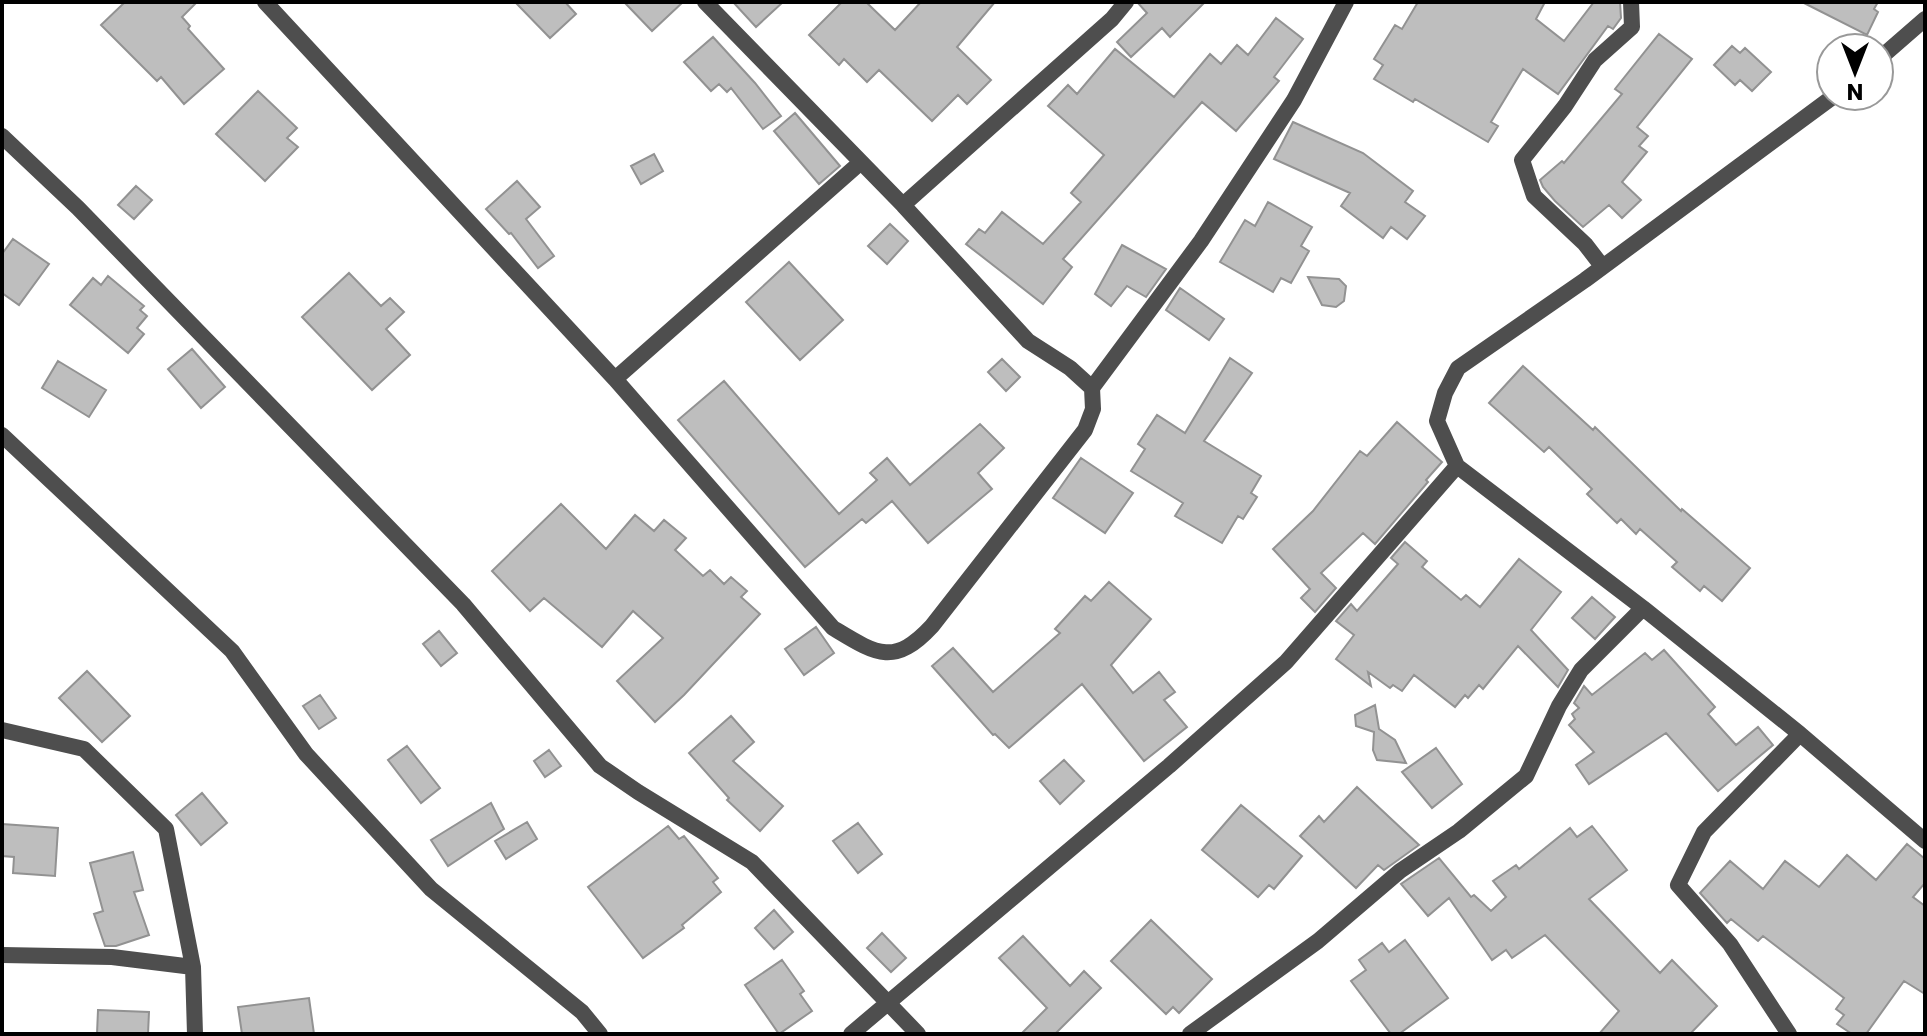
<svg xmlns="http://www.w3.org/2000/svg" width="1927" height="1036" font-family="Poppins,sans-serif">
	<rect width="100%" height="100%" fill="#fff"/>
	<path fill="#bebebe" stroke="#929292" stroke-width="2" d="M125,2H197L182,17L190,26L188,29L224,69L184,104L161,77L157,81L101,25Z
		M515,2H565L576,14L550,38Z
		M624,2H683L652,31Z
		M733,2H783L756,27Z
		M842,2H866L895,30L921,2H995L957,47L991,80L967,104L958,95L932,121L879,70L867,82L844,59L839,65L809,35Z
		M1137,2H1205L1170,37L1162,28L1131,57L1117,42L1147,13Z
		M1418,2H1545L1536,19L1564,41L1594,2H1620L1621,18L1613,29L1608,26L1558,94L1523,69L1491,122L1498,126L1488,142L1415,99L1413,102L1374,79L1383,65L1374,59L1395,25L1402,29Z
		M1802,2H1878L1874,9L1878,12L1867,35Z
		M1276,18L1303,39L1274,77L1279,81L1236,131L1202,102L1063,259L1072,267L1043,304L966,244L979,229L985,233L1002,212L1043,244L1081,202L1071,193L1104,155L1048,106L1068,85L1077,94L1115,49L1174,97L1210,54L1221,64L1237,45L1248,55Z
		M1659,34L1692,59L1637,127L1648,136L1639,146L1647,152L1622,182L1641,200L1622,218L1609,205L1583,227L1555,201L1543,187L1540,180L1562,161L1564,163L1622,94L1615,89Z
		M713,37L755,83L781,116L763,129L731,88L727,92L719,84L711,91L684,62Z
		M1732,46L1740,53L1745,48L1771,72L1752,91L1740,80L1735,85L1714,65Z
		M258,91L297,128L287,138L298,147L265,181L216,134Z
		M795,113L840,166L819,184L774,131Z
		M1293,122L1363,153L1413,191L1405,202L1425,216L1407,239L1391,227L1383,238L1341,206L1350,193L1274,159Z
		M654,154L663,171L641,184L631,166Z
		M517,181L540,207L526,219L554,256L538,268L511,233L509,234L486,209Z
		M136,186L152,200L134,219L118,205Z
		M1268,202L1312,227L1301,246L1309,251L1291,283L1281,278L1273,292L1220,262L1245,220L1255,226Z
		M890,224L908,241L887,264L868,246Z
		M13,239L49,264L19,305L2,293V254Z
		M1122,245L1166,269L1146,297L1127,286L1111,306L1095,294Z
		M789,262L843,320L800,360L746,302Z
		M349,273L381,306L390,298L404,312L386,329L410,355L372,390L302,317Z
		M108,276L144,306L140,310L147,316L137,328L144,334L128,353L70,305L93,278L101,285Z
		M1308,277L1339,279L1346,286L1344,301L1336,307L1322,305Z
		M1180,288L1224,319L1209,340L1166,310Z
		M192,349L225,387L201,408L168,369Z
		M1230,358L1252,373L1204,441L1261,476L1251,493L1257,497L1243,519L1238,516L1222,543L1175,516L1183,503L1131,471L1145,449L1138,444L1157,415L1185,433Z
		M1002,359L1020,377L1006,391L988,372Z
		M58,361L106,390L89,417L42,388Z
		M1523,366L1593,430L1595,427L1681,511L1682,509L1750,568L1722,601L1704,586L1700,591L1672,567L1677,562L1640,529L1636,534L1621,519L1617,523L1587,494L1592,489L1549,447L1544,452L1489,403Z
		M724,381L839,514L877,480L870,473L887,458L910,485L980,424L1004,448L978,473L992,489L928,543L892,501L866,523L862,519L805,567L678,420Z
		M1397,422L1442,462L1426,480L1428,482L1375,544L1363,533L1321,573L1336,588L1315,612L1301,598L1310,589L1273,549L1313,511L1360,451L1367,456Z
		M1081,458L1133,493L1105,533L1053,498Z
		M561,504L606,549L635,515L654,531L664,520L686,538L675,550L703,576L710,570L724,584L731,577L747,591L741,597L760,614L684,695L655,722L617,681L663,638L633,611L602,647L544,598L530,611L492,571Z
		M1405,542L1427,561L1422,567L1461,600L1466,595L1480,607L1519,559L1561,592L1531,630L1568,670L1558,687L1518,646L1483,689L1479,685L1468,698L1465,695L1455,707L1414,675L1402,691L1393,685L1390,688L1368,672L1371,686L1336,659L1354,635L1336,621L1351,604L1357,611L1398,564L1391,558Z
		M1109,582L1151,619L1111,665L1133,693L1159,672L1175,692L1164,700L1187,727L1144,761L1082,684L1009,748L995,734L993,735L932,666L953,648L993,692L1060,633L1055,629L1085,596L1091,601Z
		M1592,597L1615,617L1595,639L1572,618Z
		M816,627L834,653L804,675L785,649Z
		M439,631L457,653L441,666L423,644Z
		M1664,650L1715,707L1708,714L1736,745L1758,727L1773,745L1718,791L1666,733L1589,784L1576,765L1594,752L1569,725L1575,719L1572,714L1579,708L1574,703L1584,686L1592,695L1645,653L1652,660Z
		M87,671L130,716L102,742L59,698Z
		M320,695L336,718L319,729L303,706Z
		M1375,705L1379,729L1395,740L1406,763L1377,760L1373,750L1374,732L1356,726L1355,715Z
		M731,716L754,742L733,761L783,806L760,831L727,800L729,798L689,753Z
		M407,746L440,788L421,803L388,760Z
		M1436,748L1462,784L1432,808L1402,772Z
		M549,750L561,766L545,777L534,761Z
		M1064,760L1084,781L1060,804L1040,781Z
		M1357,787L1419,845L1384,870L1378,865L1356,888L1300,836L1319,816L1324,822Z
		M202,793L227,823L201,845L176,815Z
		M491,803L504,829L448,866L431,840Z
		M1241,805L1302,856L1274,889L1269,885L1258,897L1202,850Z
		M527,822L537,839L506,859L495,841Z
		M858,823L882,854L858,873L833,841Z
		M2,824L58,828L55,876L13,873L14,857L2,856Z
		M668,826L679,839L684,836L718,878L713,882L721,892L682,925L684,928L643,958L588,887Z
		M1592,826L1627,870L1589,899L1660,973L1672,960L1717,1006L1690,1034H1599L1619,1011L1545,935L1512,958L1506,950L1492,960L1449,898L1428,916L1401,884L1439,858L1471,897L1474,895L1491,911L1506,897L1493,881L1516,865L1519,869L1570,828L1577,837Z
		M1907,844L1925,859V883L1913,897L1925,906V994L1904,981L1866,1034H1852L1837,1024L1844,1015L1836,1009L1844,998L1763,936L1758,941L1731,919L1727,923L1700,893L1730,861L1763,889L1785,861L1819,887L1847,855L1876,880Z
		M133,852L143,890L134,892L149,935L116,946H105L94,914L103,911L90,863Z
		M774,910L793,932L774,949L755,928Z
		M1151,920L1212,979L1179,1013L1173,1007L1166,1014L1111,961Z
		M882,933L906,958L891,972L867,948Z
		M1023,936L1070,986L1084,971L1101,988L1055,1034H1021L1047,1008L999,958Z
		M1405,940L1448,998L1399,1034H1391L1351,981L1366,970L1359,960L1382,943L1389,952Z
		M782,960L804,991L800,994L812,1011L779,1034L745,985Z
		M309,998L314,1034H242L238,1007Z
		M98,1010L149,1012L148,1034H97Z"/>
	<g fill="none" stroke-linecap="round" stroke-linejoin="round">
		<path stroke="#4e4e4e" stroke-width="16" d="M265,2L615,379L833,628C876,654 894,667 932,626L1085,430L1093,409L1092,388L1070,368L1028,341L903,205L705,2
			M1879,59L1925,19
			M1834,96L1585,280L1458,368L1445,393L1437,421L1457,466L1643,608L1800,734L1925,841
			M2,136L78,208L463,604L600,766L638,792L752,862L918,1034
			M903,205L1112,19L1126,2
			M1602,266L1585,244L1534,196L1522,160L1565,106L1595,60L1632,27L1631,2
			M615,379L861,162
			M1092,388L1201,241L1294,100L1346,2
			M2,435L232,651L306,754L431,889L582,1012L600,1034
			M2,730L84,749L166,829L193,967L195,1034
			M2,955L112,957L193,967
			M851,1034L1169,766L1286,662L1457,466
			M1190,1034L1318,941L1400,871L1459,831L1526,776L1559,706L1581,670L1643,608
			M1789,1034L1730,944L1678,885L1704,832L1800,734"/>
	</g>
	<rect width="1927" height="1036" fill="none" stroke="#000000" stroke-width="8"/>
	<g transform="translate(1855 72) rotate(180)"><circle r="38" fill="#ffffff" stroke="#999999" stroke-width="2"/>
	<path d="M0-6L14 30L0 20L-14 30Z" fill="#000000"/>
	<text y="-12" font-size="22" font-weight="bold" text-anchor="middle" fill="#000000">N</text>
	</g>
</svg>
